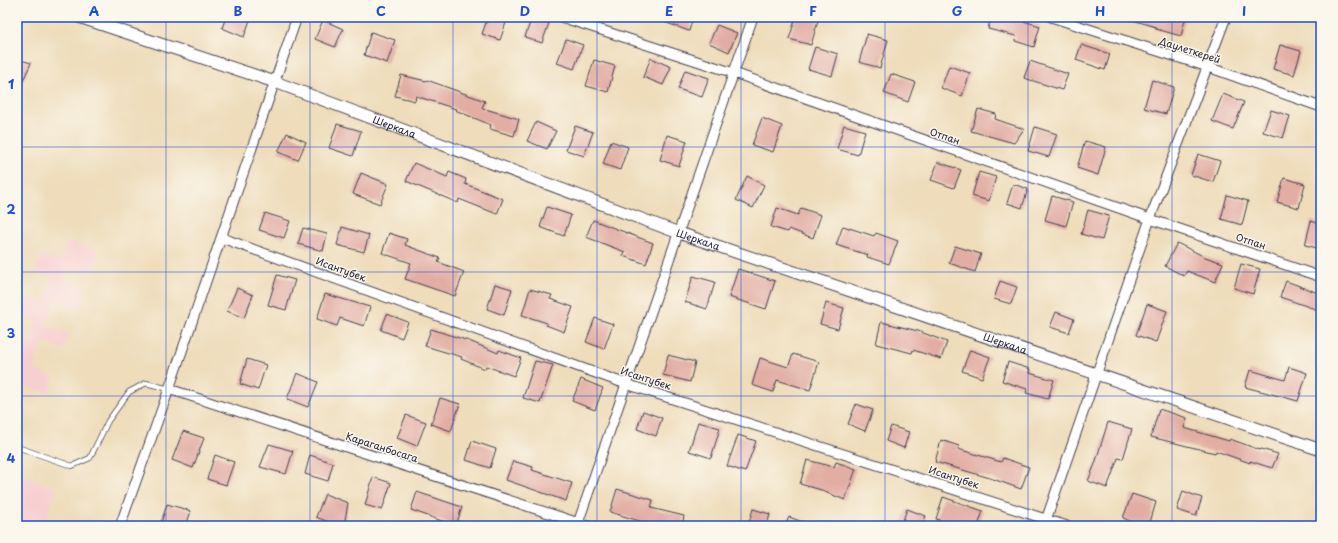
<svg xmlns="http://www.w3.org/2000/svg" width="1338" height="543" font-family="'Playpen Sans',sans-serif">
	<rect width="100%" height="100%" fill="#fbf7ec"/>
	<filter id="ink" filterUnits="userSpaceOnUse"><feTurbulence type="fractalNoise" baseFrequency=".025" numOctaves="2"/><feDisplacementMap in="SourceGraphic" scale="8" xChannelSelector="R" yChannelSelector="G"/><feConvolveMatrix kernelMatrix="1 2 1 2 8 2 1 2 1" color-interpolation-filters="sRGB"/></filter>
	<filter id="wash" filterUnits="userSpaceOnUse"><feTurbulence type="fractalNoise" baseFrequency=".012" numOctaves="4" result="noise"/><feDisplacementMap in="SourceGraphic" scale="16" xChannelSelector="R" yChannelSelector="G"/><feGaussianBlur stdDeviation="0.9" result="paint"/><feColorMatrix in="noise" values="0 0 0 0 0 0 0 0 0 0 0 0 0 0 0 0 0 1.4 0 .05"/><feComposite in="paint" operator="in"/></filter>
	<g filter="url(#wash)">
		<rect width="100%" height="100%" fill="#eedcba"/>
		<path fill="#f7cfd1" d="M67,241L99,251L92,273L69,267L65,280L86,287L80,307L55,299L46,326L69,334L64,349L42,342L33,370L54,376L49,393L17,383L22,365L17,363V342L29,345L36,321L18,315L24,297L44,302L52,277L35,272L40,255L61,261Z
			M17,474L57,488L43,526H17Z"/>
		<g id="blocks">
			<path fill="#e2aea4" d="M226,17H251L244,37L222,28Z
				M488,17H508L500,40L482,34Z
				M532,17L549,23L542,43L525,37Z
				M653,17H693L689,31L653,18Z
				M796,17H819L811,45L789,39Z
				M991,17H1010L1040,26L1034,47L1015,41L1016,36L988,29Z
				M1129,17H1174L1185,20L1181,36L1156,29V27L1129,19Z
				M323,20L343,29L335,47L315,39Z
				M717,25L737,33L729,52L709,43Z
				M371,32L395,40L387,63L364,55Z
				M867,34L888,40L880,68L859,62Z
				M566,39L583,45L574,69L557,63Z
				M1081,45L1110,54L1105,70L1076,60Z
				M1280,45L1301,51L1294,75L1273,69Z
				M815,47L838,54L832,76L808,69Z
				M651,58L671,67L663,85L643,77Z
				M17,59L31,63L17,94Z
				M594,60L615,66L608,92L586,86Z
				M1030,61L1068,74L1062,90L1024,78Z
				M949,66L970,73L962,96L941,88Z
				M685,70L709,78L702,97L678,89Z
				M891,74L915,82L908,102L884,93Z
				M401,75L426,81L427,80L485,101L482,108L519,119L514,136L490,129L491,125L455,110L456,109L416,96L415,101L395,96Z
				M1152,80L1174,87L1166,114L1144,108Z
				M1223,94L1244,102L1233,129L1212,121Z
				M978,109L996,114L995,119L1024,129L1014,143L971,131Z
				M1271,110L1290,116L1283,138L1263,132Z
				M762,118L782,126L773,152L752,145Z
				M536,122L556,131L547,149L527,141Z
				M337,124L361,131L353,156L329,148Z
				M844,125L865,131L858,155L837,149Z
				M575,126L593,132L584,156L566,150Z
				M1035,127L1057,134L1049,157L1028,151Z
				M287,133L306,142L298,160L278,152Z
				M667,135L687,141L679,166L660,160Z
				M611,141L628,147L620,170L603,164Z
				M1085,141L1106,147L1098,175L1077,168Z
				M1198,154L1220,161L1213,182L1191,175Z
				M938,162L961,170L954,188L931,180Z
				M414,163L447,177L449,172L466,179L465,184L503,199L497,214L459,199L458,203L406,181Z
				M979,172L996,177L989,201L972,196Z
				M361,173L388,184L380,204L353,194Z
				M747,176L764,185L753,208L736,200Z
				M1284,178L1305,184L1299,208L1277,202Z
				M1013,184L1028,189L1022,208L1007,203Z
				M1227,195L1248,201L1242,225L1221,219Z
				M1052,196L1073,202L1066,226L1045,220Z
				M547,207L571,215L564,236L540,227Z
				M777,208L798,215L801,208L821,215L813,238L789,229L788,232L771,227Z
				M1088,210L1109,216L1102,240L1081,234Z
				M265,213L290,221L284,238L259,230Z
				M593,220L653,243L646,264L623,256L625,252L586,237Z
				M1311,221L1321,224V249L1305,245Z
				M843,226L874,236L876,233L898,241L889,264L867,257L868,255L836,245Z
				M342,227L369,235L364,252L337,245Z
				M303,228L327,234L323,251L298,244Z
				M389,233L407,239L405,245L440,258L438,262L464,272L455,296L405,279L411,263L382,253Z
				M1177,243L1205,257L1223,263L1215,282L1187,271L1184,276L1165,266Z
				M955,246L981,254L975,272L949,263Z
				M1241,264L1260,269L1253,294L1234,288Z
				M738,269L775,281L766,309L729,297Z
				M277,275L295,280L286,310L268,305Z
				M693,276L715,282L707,309L685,302Z
				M1000,281L1017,287L1011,304L994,299Z
				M1286,281L1321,294V311L1280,297Z
				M495,284L512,289L504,315L487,309Z
				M237,288L253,295L244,318L227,311Z
				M530,289L552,295L550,299L573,307L564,332L546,325L547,323L522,315Z
				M325,294L370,307L364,326L340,318L337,326L317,319Z
				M826,303L844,308L838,329L820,324Z
				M1147,304L1167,311L1156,342L1136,335Z
				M1056,312L1074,319L1069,333L1050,327Z
				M387,314L408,322L402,338L381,330Z
				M595,318L613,324L604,349L586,342Z
				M881,322L918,331L947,342L941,359L913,350L912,353L876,344Z
				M431,329L469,341L498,353L499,350L521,358L514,376L486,366L485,369L461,359L462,357L425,346Z
				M970,350L990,357L982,378L962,371Z
				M793,354L819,362L810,390L777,380L773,392L752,385L760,358L788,367Z
				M668,355L695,362L690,382L663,375Z
				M247,359L266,365L258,390L240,384Z
				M535,361L553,365L540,403L523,398Z
				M1008,362L1030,369L1029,373L1054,380L1048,399L1026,393L1027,389L1002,381Z
				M1289,367L1307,373L1298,401L1245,387L1250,370L1285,380Z
				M297,373L318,382L308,407L287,399Z
				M581,379L603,388L595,410L572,401Z
				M440,398L460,404L451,431L431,424Z
				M856,404L873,410L865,431L848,424Z
				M1159,409L1187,418L1184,428L1229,441L1230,439L1260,450L1261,449L1278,454L1272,468L1250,461V463L1216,451L1215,453L1151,437Z
				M643,411L662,418L656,436L637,429Z
				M406,415L426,422L417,446L397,438Z
				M698,422L720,428L711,458L689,451Z
				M1108,422L1132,429L1123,459L1118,458L1107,488L1088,481L1095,464Z
				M891,426L909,432L904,448L886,441Z
				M183,431L204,438L193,468L172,460Z
				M738,435L756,441L745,472L727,466Z
				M941,440L959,446L958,449L1001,462L1003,458L1029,467L1021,489L990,478L935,462Z
				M472,441L496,449L490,468L466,460Z
				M269,444L293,451L286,474L260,467Z
				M215,455L234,462L226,485L207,479Z
				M310,455L333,463L328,481L305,474Z
				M807,460L834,467L836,462L856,469L845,500L825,492V491L800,484Z
				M513,461L533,467L532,470L572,483L566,501L506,480Z
				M373,477L391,483L382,510L365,505Z
				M617,489L653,500L651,508L684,516L682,526H656L610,512Z
				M1183,491L1202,498L1196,516L1177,510Z
				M417,492L462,507L456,526L411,510Z
				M325,494L348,503L344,526H338L316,517Z
				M1132,494L1156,502L1149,526H1142L1123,518Z
				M943,497L983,511L978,526H956L936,519Z
				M167,504L191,511L186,526H160Z
				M753,509L770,514L767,526H748Z
				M907,509L926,516L922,526H901Z
				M789,517L811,525V526H785Z"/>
		</g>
	</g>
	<g filter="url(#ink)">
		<use href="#blocks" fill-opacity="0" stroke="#413e4e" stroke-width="1"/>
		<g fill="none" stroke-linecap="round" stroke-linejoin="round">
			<defs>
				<path id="service" d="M17,447L72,466L90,458L108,421L129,392L146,383L169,389"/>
				<path id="minor" d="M561,17L734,73L1150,219L1321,277
					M1051,17L1208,67L1321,107
					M222,238L626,384L1067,526
					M169,389L588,526
					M120,526L169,389L297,17
					M577,526L753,17
					M1044,526L1150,219L1226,17"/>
				<g id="tertiary">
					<path id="s1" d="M79,17L275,82L679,233L1321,450"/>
				</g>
			</defs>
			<use href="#service" stroke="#413e4e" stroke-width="6"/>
			<use href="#minor" stroke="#413e4e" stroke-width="11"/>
			<use href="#tertiary" stroke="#413e4e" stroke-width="13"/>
			<use href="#service" stroke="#fff" stroke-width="4.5"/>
			<use href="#minor" stroke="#fff" stroke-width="9"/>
			<use href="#tertiary" stroke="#fff" stroke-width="11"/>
		</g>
	</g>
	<path fill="none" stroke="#1d4ed8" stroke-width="1" stroke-opacity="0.55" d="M166,17V526M310,17V526M453,17V526M597,17V526M741,17V526M885,17V526M1028,17V526M1172,17V526M17,147H1321M17,272H1321M17,396H1321"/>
	<g text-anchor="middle" stroke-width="3" stroke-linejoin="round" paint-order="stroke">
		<g font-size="10" fill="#22223b" stroke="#fbf7ec">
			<text transform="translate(1190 50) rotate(18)" y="4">Даулеткерей</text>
			<text dy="4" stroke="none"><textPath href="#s1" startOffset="334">Шеркала</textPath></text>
			<text transform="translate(945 136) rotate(19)" y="4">Отпан</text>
			<text dy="4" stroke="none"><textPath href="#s1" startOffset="658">Шеркала</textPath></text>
			<text transform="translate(1251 241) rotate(18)" y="4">Отпан</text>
			<text transform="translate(341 269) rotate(20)" y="4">Исантубек</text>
			<text dy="4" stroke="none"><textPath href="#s1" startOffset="982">Шеркала</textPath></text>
			<text transform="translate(646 378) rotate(18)" y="4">Исантубек</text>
			<text transform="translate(382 447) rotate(18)" y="4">Караганбосага</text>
			<text transform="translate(954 477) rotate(18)" y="4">Исантубек</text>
		</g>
	</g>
	<rect width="1338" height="543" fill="none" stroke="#fbf7ec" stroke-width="44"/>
	<rect x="22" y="22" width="1294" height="499" fill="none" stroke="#1d4ed8" stroke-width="1.5"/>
	<g font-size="13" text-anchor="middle" font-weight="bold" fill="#1d4ed8">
		<text x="94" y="16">A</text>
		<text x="238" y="16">B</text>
		<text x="381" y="16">C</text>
		<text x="525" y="16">D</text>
		<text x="669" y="16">E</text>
		<text x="813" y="16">F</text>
		<text x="957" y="16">G</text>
		<text x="1100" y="16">H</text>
		<text x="1244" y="16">I</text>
		<text x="11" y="89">1</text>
		<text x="11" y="214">2</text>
		<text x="11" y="338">3</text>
		<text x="11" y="463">4</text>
	</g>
</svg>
